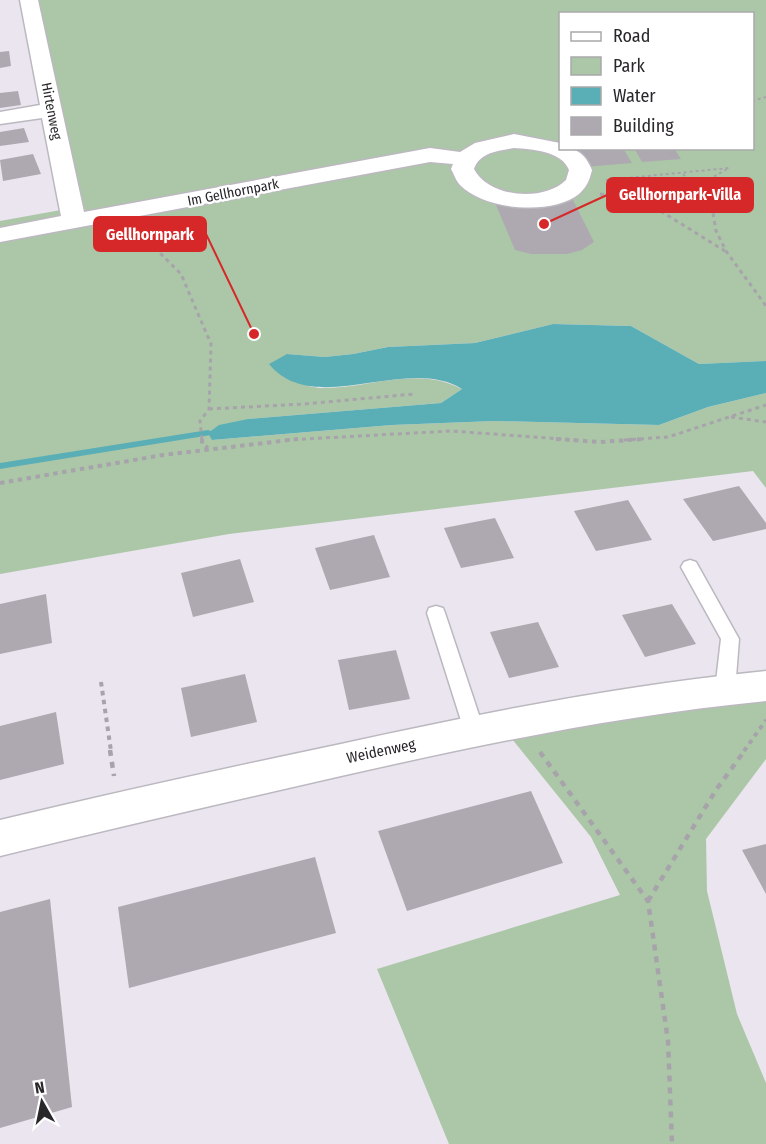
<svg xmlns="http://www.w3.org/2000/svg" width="766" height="1144" font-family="'Fira Sans Condensed',sans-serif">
	<rect width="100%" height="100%" fill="#eae5ee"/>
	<path fill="#acc7a8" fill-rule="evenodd" d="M30,0H766V361L699,364L631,326L553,324L475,343L388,347L353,354L325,357L287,354L294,382C303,384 313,388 321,388C370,389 415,365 462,389L441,403L248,419L212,440L392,425L494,421L659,425L708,407L766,393V488L753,471L229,534L0,574V221L72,208ZM560,14H752V148H560Z
		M766,680V759L706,839L707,891L737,1014L766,1083V1144H449L377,969L620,895L591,837L496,719Z"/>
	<path fill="#5aafb6" d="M553,324L631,326L699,364L766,361V393L708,407L659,425L494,421L392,425L212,440L208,433L219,425L248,419L441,403L462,389C406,354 314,419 269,364L287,354L325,357L353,354L388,347L475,343Z"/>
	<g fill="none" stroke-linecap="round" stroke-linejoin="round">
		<path fill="#5aafb6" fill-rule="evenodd" d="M208,430L211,431L213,433L211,435L0,469V463Z"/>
	</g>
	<path fill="#aea9b1" d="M9,51L11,66L0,68V52Z
		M18,91L21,105L0,108V93Z
		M24,128L29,142L0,146V132Z
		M576,148H623L632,163L585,167Z
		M634,148H674L681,159L642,162Z
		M33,154L41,174L3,181L0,160Z
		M572,198L594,242L582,250L567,254H531L515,250L496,205Z
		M739,486L766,523V529L713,541L683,499Z
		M628,500L652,540L596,551L574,511Z
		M495,518L514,558L461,568L444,528Z
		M374,535L390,577L330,590L315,548Z
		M240,559L254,602L193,617L181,573Z
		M46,594L52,643L0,654V604Z
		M672,604L696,644L645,657L622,615Z
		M538,622L559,667L509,678L490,632Z
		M396,650L410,699L349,710L338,660Z
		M245,674L257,722L191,737L181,688Z
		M56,712L64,764L0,780V726Z
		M531,791L563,863L407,911L378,831Z
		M766,844V894L742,850Z
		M315,857L336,933L129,988L118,907Z
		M50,899L72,1107L0,1128V912Z"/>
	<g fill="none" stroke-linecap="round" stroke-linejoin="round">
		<defs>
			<path id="service" d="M690,560L696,562L739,639L735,690L732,696L725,698L718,696L715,690L721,639L681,567L684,562Z
				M436,606L443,608L445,613L484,730L481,736L474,738L467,736L464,730L427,613L429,608Z"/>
			<path id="minor" d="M20,0H38L84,212L430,148L460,152L475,143L514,134L560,143V148C578,148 585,154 592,170C590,179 587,187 579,194C552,216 484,210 460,185C456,181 454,174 451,169L453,164L430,162L0,242V228L61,216L42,118L0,124V112L40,105ZM514,148C531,149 562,151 569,170L566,180C544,202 489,198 474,169C480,152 498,151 514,148Z
				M766,671V701C622,715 482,744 341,776C227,802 113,828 0,856V820C113,793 227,768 341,744C482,713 622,685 766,671Z"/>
		</defs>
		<use href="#service" stroke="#bcb8c0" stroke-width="3"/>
		<use href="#minor" stroke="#bcb8c0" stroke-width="3"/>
		<path stroke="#a7a3aa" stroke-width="2" stroke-dasharray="3 3" stroke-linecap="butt" d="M752,101L766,97
			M683,174L696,187
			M606,180L729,168L696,187L701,195
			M600,194L604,195"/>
		<path stroke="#a7a3aa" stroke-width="3" stroke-dasharray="4 4" stroke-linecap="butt" d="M700,193L713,213L716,231L726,251L766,306
			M600,194L646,202L725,251
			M124,238L155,248L181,274L211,344L209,409L200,421L202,440
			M155,248L177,229
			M209,409L304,404L414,394
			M731,417L766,422
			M286,440L451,431L576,440
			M624,440L668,437L766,405"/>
		<path stroke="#a7a3aa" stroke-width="4" stroke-dasharray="4.5 4.5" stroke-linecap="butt" d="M202,439V444L208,448
			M556,439L600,442L644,439
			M0,483L163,455L298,439
			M101,682L111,751
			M744,751L766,720"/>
		<path stroke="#a7a3aa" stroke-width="4.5" stroke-dasharray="6 6" stroke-linecap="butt" d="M110,750L114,776
			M540,752L648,901L668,1041L672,1144
			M648,901L716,790L745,750"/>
		<use href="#service" fill="#fff" fill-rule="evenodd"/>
		<use href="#minor" fill="#fff" fill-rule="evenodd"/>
	</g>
	<g text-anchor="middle" stroke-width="5" stroke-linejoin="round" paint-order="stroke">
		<g font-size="14" fill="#29272a" stroke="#fff">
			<text transform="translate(52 111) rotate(79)" y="5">Hirtenweg</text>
			<text transform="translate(233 192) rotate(-11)" y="5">Im Gellhornpark</text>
		</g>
		<g font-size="15" fill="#29272a" stroke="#fff">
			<text transform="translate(381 751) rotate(-12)" y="5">Weidenweg</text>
		</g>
	</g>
	<path fill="none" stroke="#d62828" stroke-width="2" d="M544 224L607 195M254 334L206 234"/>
	<g fill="#d62828" stroke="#fff" stroke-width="2">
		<circle cx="544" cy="224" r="6"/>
		<circle cx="254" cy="334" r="6"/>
	</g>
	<g fill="#d62828" stroke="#d62828" stroke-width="2">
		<rect x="607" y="178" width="146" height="34" rx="6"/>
		<rect x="94" y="217" width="112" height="34" rx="6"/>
	</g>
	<g font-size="16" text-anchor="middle" font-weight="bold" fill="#fff">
		<text x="680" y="200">Gellhornpark-Villa</text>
		<text x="150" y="240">Gellhornpark</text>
	</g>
	<rect x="559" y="12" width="195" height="138" fill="#ffffff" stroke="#a9a9aa" stroke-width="1.5"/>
	<rect x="571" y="32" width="30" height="9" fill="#ffffff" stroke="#a9a9aa" stroke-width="1.5"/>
	<text x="613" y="42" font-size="18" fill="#29272a">Road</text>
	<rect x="571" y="57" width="30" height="18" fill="#acc7a8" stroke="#a9a9aa" stroke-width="1.5"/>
	<text x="613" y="72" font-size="18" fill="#29272a">Park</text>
	<rect x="571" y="87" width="30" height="18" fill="#5aafb6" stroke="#a9a9aa" stroke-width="1.5"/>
	<text x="613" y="102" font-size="18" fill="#29272a">Water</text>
	<rect x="571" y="117" width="30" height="18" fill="#aea9b1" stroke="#a9a9aa" stroke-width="1.5"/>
	<text x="613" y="132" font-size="18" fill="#29272a">Building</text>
	<g transform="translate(42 1102) rotate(351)" stroke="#ffffff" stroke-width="4.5" paint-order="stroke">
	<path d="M0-4.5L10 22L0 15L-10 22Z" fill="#29272a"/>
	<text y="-9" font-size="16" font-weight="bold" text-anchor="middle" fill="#29272a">N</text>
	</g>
</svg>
